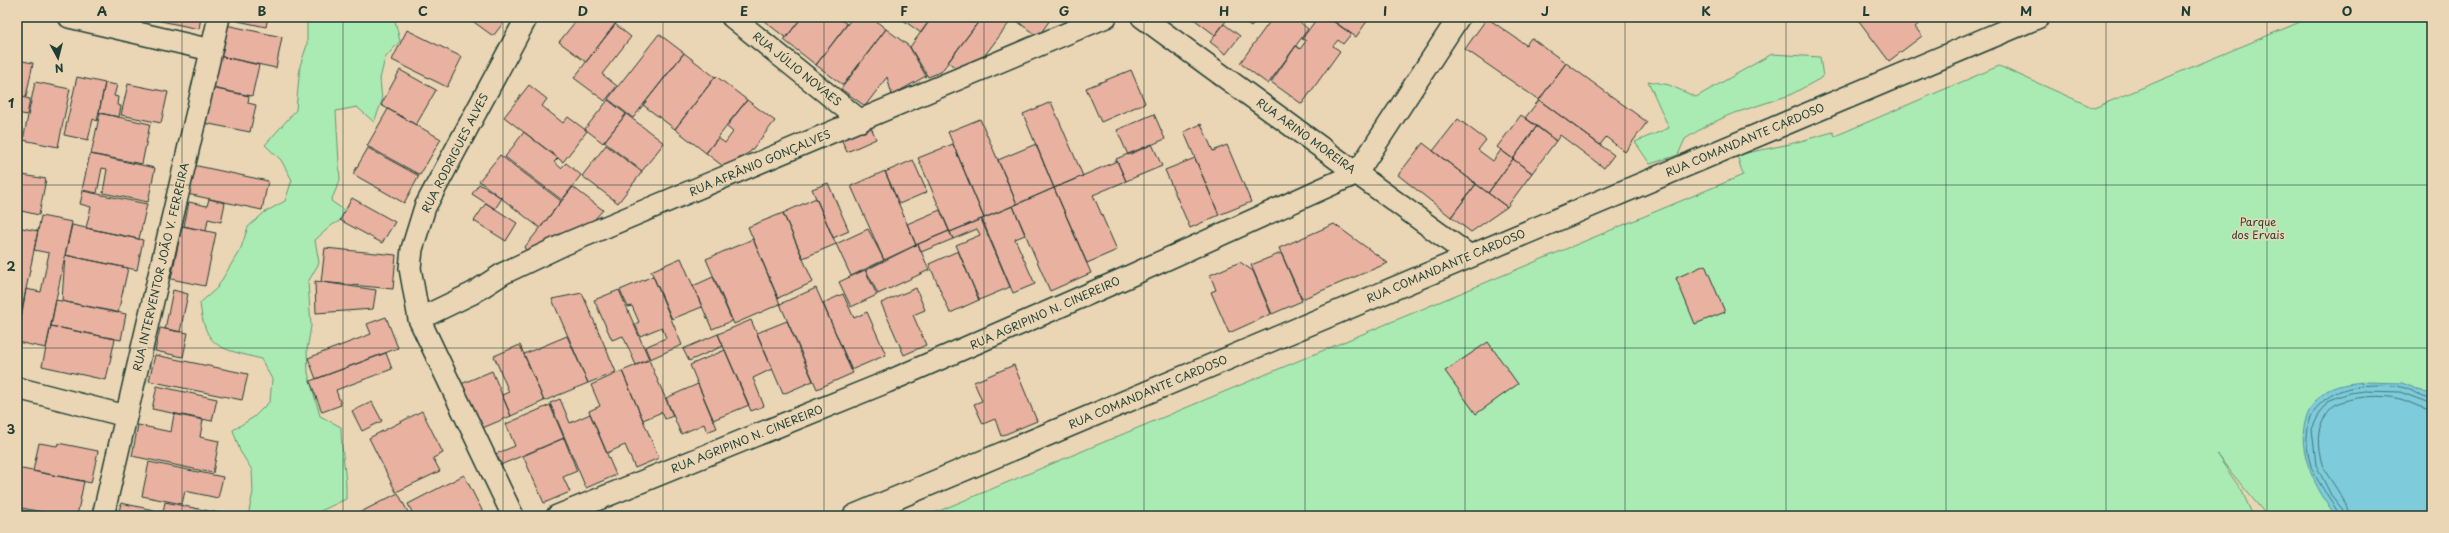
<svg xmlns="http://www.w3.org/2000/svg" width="2449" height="533" font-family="'Playpen Sans',sans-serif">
	<rect width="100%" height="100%" fill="#ead6b4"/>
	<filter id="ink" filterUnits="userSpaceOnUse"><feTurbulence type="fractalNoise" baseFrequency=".025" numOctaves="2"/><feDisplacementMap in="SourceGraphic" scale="8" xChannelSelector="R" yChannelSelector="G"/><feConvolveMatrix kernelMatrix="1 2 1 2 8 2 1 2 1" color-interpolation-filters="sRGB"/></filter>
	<g filter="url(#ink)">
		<path fill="#aaebb4" stroke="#649474" d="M305,17H394L400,41L385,58L380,79L382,101L374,122L357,107L336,111L340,180L331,201L351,215L332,225L315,240L319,263L308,282L311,326L307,350L308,373L320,416L341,427C341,452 347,474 346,499L310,516H248L253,492L252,470L240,451L233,430L254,417L270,401L272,379L261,359C221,348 205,350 200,303L217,288L241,248L248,227L265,212L285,201L292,180L281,160L265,145L296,110L300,66L307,45V22Z
			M2312,17H2432V516H2267L2217,455L2242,491L2253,516H927L1743,175L1737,155L1790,144L1833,132L1835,136L1999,66L2094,108Z
			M1772,54L1820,57L1823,77L1790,95L1729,115L1704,127L1685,139L1678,155L1650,164L1635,142L1669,128L1648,81L1669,85L1696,97Z"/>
		<path fill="#7dcbdb" stroke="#579298" d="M2365,382L2402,383L2432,395V516H2336C2311,483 2283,427 2324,393C2334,385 2352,383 2365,382Z"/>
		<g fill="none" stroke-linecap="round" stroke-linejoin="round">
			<path stroke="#457677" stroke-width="1" d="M2339,516C2338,508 2315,480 2311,466C2292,399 2343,378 2401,387C2411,389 2421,397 2432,398
				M2344,516L2343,510L2331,495L2316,465L2312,429L2319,414L2330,400L2349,393L2365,391L2400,392L2432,404
				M2350,516C2350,506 2330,480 2324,469C2318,456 2316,434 2322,422C2325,416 2330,408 2335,405C2350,396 2384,394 2400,399C2411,402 2421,409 2432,410"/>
		</g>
		<path fill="#e9b1a0" stroke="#1f3d34" d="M142,17H201L199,29Z
			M239,17H268L266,27L238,21Z
			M467,17H508L493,36Z
			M579,17H621L586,62L559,42Z
			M759,17H802L786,38Z
			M802,17H837L847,24L816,65L784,40Z
			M853,17H871L886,29L843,85L816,65Z
			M899,17H932L921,33Z
			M932,17H982L941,72L928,77L910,47Z
			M982,17H1052L1038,37L1013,18L982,59L960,71L948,62Z
			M1191,17H1229L1215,35Z
			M1238,17H1258L1251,27Z
			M1273,17H1294L1308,29L1268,84L1240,63Z
			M1306,17H1317L1313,22Z
			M1318,17H1327L1351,34L1343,44L1338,40L1333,46L1340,51L1302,104L1271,82L1296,46L1300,49L1306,41L1302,39Z
			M1328,17H1370L1356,37Z
			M1856,17H1926L1915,27L1922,36L1889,61Z
			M1487,18L1526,45L1531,38L1566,63L1539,100L1465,49Z
			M615,24L631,37L602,74L617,86L605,101L574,78Z
			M1224,24L1240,36L1226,54L1210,42Z
			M226,25L282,37L276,68L219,56Z
			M886,29L909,46L926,76L892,95L887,77L865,106L841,89Z
			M407,30L462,57L447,87L392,60Z
			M659,34L684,53L633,118L608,99Z
			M684,53L715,77L675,129L643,105Z
			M219,56L259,65L252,96L212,88Z
			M17,60L33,63L26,97L17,95Z
			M1566,63L1647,122L1625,152L1606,137L1600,145L1539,100Z
			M400,70L436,90L416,125L381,105Z
			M1131,70L1145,103L1101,122L1086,88Z
			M716,76L747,100L706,153L675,129Z
			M77,77L105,83L97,121L93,119L88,140L64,135Z
			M35,82L70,89L58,147L23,140Z
			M105,83L117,85L114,96L118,97L117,105L121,106L119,117L99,113Z
			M128,84L168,92L161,123L121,115Z
			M529,85L547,99L542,106L563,123L568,117L587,131L563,162L504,117Z
			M211,88L249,96L248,103L256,105L250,132L204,123Z
			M17,96L30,99L27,115L17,113Z
			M608,100L626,114L603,143L585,129Z
			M747,100L775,121L750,152L724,167L706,153L718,138L725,143L733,132L726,126Z
			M1539,100L1614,155L1604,168L1560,135L1556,141L1525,118Z
			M1051,102L1083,176L1054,188L1023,114Z
			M388,109L441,139L420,175L367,146Z
			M100,113L150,124L142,164L91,154Z
			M626,114L664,143L642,171L604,142Z
			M1154,114L1165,139L1128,155L1117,130Z
			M1521,115L1537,126L1513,159L1497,147Z
			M980,119L1017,204L984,218L948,132Z
			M1458,119L1486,140L1478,150L1493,161L1501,150L1513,159L1488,193L1433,151Z
			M868,120L876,139L847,152L838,132Z
			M1201,124L1213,151L1227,145L1251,202L1219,215L1184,132Z
			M1537,126L1556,141L1532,173L1513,159Z
			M524,132L558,158L554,162L561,168L566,163L581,175L562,200L505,157Z
			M17,135L22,136L17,161Z
			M1423,143L1476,184L1451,217L1398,175Z
			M953,144L984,218L950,232L918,158Z
			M1036,144L1054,188L1017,204L998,160Z
			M1152,144L1162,166L1126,181L1116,159Z
			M606,145L642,172L618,203L582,176Z
			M368,148L419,176L404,203L353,174Z
			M90,154L155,168L148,202L103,193L107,169L102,168L97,193L82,190Z
			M500,155L561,201L540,228L479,181Z
			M1195,158L1219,215L1190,228L1165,170Z
			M1513,159L1532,173L1507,207L1488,193Z
			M913,160L927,192L899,204L885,172Z
			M1117,161L1126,181L1093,195L1117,250L1087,263L1054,188Z
			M193,165L268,181L262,210L187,194Z
			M885,171L916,245L884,260L851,186Z
			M17,174L46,179L39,215L17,210Z
			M828,183L849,231L833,238L812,189Z
			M479,184L502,198L495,209L472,194Z
			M1476,184L1507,207L1471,232L1451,217Z
			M573,187L603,210L584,231L529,251L524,248Z
			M1054,188L1091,273L1050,291L1013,206Z
			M83,191L147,204L139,239L86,228L91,207L80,204Z
			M352,198L395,222L382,243L340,220Z
			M816,198L836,244L803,258L783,213Z
			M209,199L225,203L221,222L208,219L206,231L184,226L189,202L207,206Z
			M486,203L517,223L506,241L474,221Z
			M1013,206L1025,235L1015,239L1035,284L1013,293L982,219Z
			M940,210L949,231L916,245L907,224Z
			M783,213L813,282L778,298L748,227Z
			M41,216L72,222L46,348L17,342L26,289L41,292L49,253L34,250Z
			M981,219L1010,287L979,300L956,245L980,235L977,229L953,239L950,232Z
			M1334,224L1388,263L1302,299L1279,248Z
			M72,225L143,240L137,270L65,255Z
			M182,226L216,233L205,286L171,279Z
			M17,227L38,231L17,333Z
			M868,229L884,260L851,276L836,244Z
			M949,231L953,239L921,252L918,244Z
			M753,239L780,304L734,324L706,259Z
			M918,244L929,270L878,294L866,270Z
			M325,248L396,255L393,289L321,282Z
			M958,251L979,300L950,313L929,264Z
			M1281,253L1302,301L1272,314L1251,265Z
			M65,255L128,268L118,313L62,301Z
			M681,258L702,307L672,319L651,271Z
			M1240,262L1253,271L1271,314L1229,333L1211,292L1216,290L1210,275Z
			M1705,265L1725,312L1695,324L1676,278Z
			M865,270L877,295L851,307L839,282Z
			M653,276L682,345L650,359L645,347L666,338L662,327L640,336L635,324L639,322L632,306L628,307L620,290Z
			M713,277L732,321L712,329L693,286Z
			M315,281L376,290L373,309L316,313Z
			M816,288L853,373L817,389L780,304Z
			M916,288L925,310L913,315L926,345L904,355L881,303Z
			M173,290L188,294L180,332L165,329Z
			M619,290L649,359L636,365L623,336L612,340L594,300Z
			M582,293L616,372L588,383L552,299Z
			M843,294L854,318L867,312L886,355L851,370L823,303Z
			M56,300L126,314L121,340L51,326Z
			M386,317L398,348L316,379L308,358L371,334L367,324Z
			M751,320L772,369L753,378L764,406L751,411L718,334Z
			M787,321L813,381L783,394L757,333Z
			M51,326L115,339L106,380L42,366Z
			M160,328L188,333L183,357L155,351Z
			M718,334L723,346L689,361L683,349Z
			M567,336L588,383L544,401L524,354Z
			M1488,342L1518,384L1476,414L1445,371Z
			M520,345L544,401L511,416L502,395L509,392L494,356Z
			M725,350L749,405L713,420L690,365Z
			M386,353L392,369L336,390L341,405L322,412L310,381Z
			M155,355L248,374L242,400L149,381Z
			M649,360L673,416L665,419L662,412L643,420L622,371Z
			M1014,365L1037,421L1001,436L995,419L983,424L974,404L982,401L974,382Z
			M492,371L511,416L473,432L454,387Z
			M622,371L659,458L635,468L625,445L607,453L589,411L600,406L591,385Z
			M698,384L717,428L707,432L704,424L681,434L666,398Z
			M157,386L217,399L212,421L152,409Z
			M560,399L570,423L590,414L616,475L586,488L550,403Z
			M372,402L382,421L362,431L352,411Z
			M550,405L564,438L498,466L493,455L515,446L506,424Z
			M422,411L443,453L433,458L440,471L396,492L369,438Z
			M174,414L203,420L200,437L219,441L213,473L132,456L138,425L171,432Z
			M564,438L577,471L563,477L570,492L544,503L523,456Z
			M39,443L57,446L58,443L98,451L91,483L33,471Z
			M149,462L223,477L218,498L185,491L182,504L142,496Z
			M17,468L84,481L77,516H62L17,507Z
			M464,475L485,516H414L408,504Z
			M398,493L410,516H353Z
			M165,502L228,515L227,516H118L121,503L163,512Z
			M17,509L54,516H17Z"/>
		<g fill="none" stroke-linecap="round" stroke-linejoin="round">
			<defs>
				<path id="minor" d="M69,17L211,50
					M732,17L861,121
					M1142,17L1470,256
					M419,319L473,293L504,273L565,244L1106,17
					M17,388L126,416
					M103,516L219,17
					M513,516L419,319L410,268L412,249L425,207L527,17
					M557,516L887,382L1123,279L1357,173L1459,17"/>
				<path id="tertiary" d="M854,516L2038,17"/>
			</defs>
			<use href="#minor" stroke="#1f3d34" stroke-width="24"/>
			<use href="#tertiary" stroke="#1f3d34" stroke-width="25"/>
			<use href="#minor" stroke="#ead6b4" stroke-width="21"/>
			<use href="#tertiary" stroke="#ead6b4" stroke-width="22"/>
		</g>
	</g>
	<path fill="none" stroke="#1f3d34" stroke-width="1" stroke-opacity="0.55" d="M182,17V516M343,17V516M503,17V516M663,17V516M824,17V516M984,17V516M1144,17V516M1305,17V516M1465,17V516M1625,17V516M1786,17V516M1946,17V516M2106,17V516M2267,17V516M17,185H2432M17,348H2432"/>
	<g text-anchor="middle" stroke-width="3" stroke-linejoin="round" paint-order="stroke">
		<g font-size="11" fill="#1f3d34" stroke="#ead6b4">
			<text transform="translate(797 69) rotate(39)" y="4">RUA JÚLIO NOVAES</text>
			<text transform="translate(1306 136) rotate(36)" y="4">RUA ARINO MOREIRA</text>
			<text transform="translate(1745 140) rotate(-23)" y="4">RUA COMANDANTE CARDOSO</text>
			<text transform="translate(455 153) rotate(-63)" y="4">RUA RODRIGUES ALVES</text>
			<text transform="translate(760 163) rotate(-23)" y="4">RUA AFRÂNIO GONÇALVES</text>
			<text transform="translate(1446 266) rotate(-23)" y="4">RUA COMANDANTE CARDOSO</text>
			<text transform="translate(161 267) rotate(-77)" y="4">RUA INTERVENTOR JOÃO V. FERREIRA</text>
			<text transform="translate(1045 313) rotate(-24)" y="4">RUA AGRIPINO N. CINEREIRO</text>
			<text transform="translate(1148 392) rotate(-23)" y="4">RUA COMANDANTE CARDOSO</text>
			<text transform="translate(747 439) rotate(-22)" y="4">RUA AGRIPINO N. CINEREIRO</text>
		</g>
		<g font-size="11" fill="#26463a" stroke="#ead6b4">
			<text x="2258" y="226">Parque<tspan x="2258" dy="13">dos Ervais</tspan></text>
		</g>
	</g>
	<rect width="2449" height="533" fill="none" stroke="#ead6b4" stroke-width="44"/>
	<g transform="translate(58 58) rotate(173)" stroke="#ead6b4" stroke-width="3" paint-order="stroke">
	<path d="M0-3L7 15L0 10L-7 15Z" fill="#1f3d34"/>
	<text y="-6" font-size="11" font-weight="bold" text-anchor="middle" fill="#1f3d34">N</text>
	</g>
	<rect x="22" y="22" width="2405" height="489" fill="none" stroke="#1f3d34" stroke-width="1.5"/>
	<g font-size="13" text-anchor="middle" font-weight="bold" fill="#1f3d34">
		<text x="102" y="16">A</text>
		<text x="262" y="16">B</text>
		<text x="423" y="16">C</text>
		<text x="583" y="16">D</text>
		<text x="744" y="16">E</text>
		<text x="904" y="16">F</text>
		<text x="1064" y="16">G</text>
		<text x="1224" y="16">H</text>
		<text x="1385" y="16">I</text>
		<text x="1545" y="16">J</text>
		<text x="1706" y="16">K</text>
		<text x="1866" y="16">L</text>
		<text x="2026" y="16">M</text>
		<text x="2186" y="16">N</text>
		<text x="2347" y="16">O</text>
		<text x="11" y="108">1</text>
		<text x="11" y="271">2</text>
		<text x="11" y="434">3</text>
	</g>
</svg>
